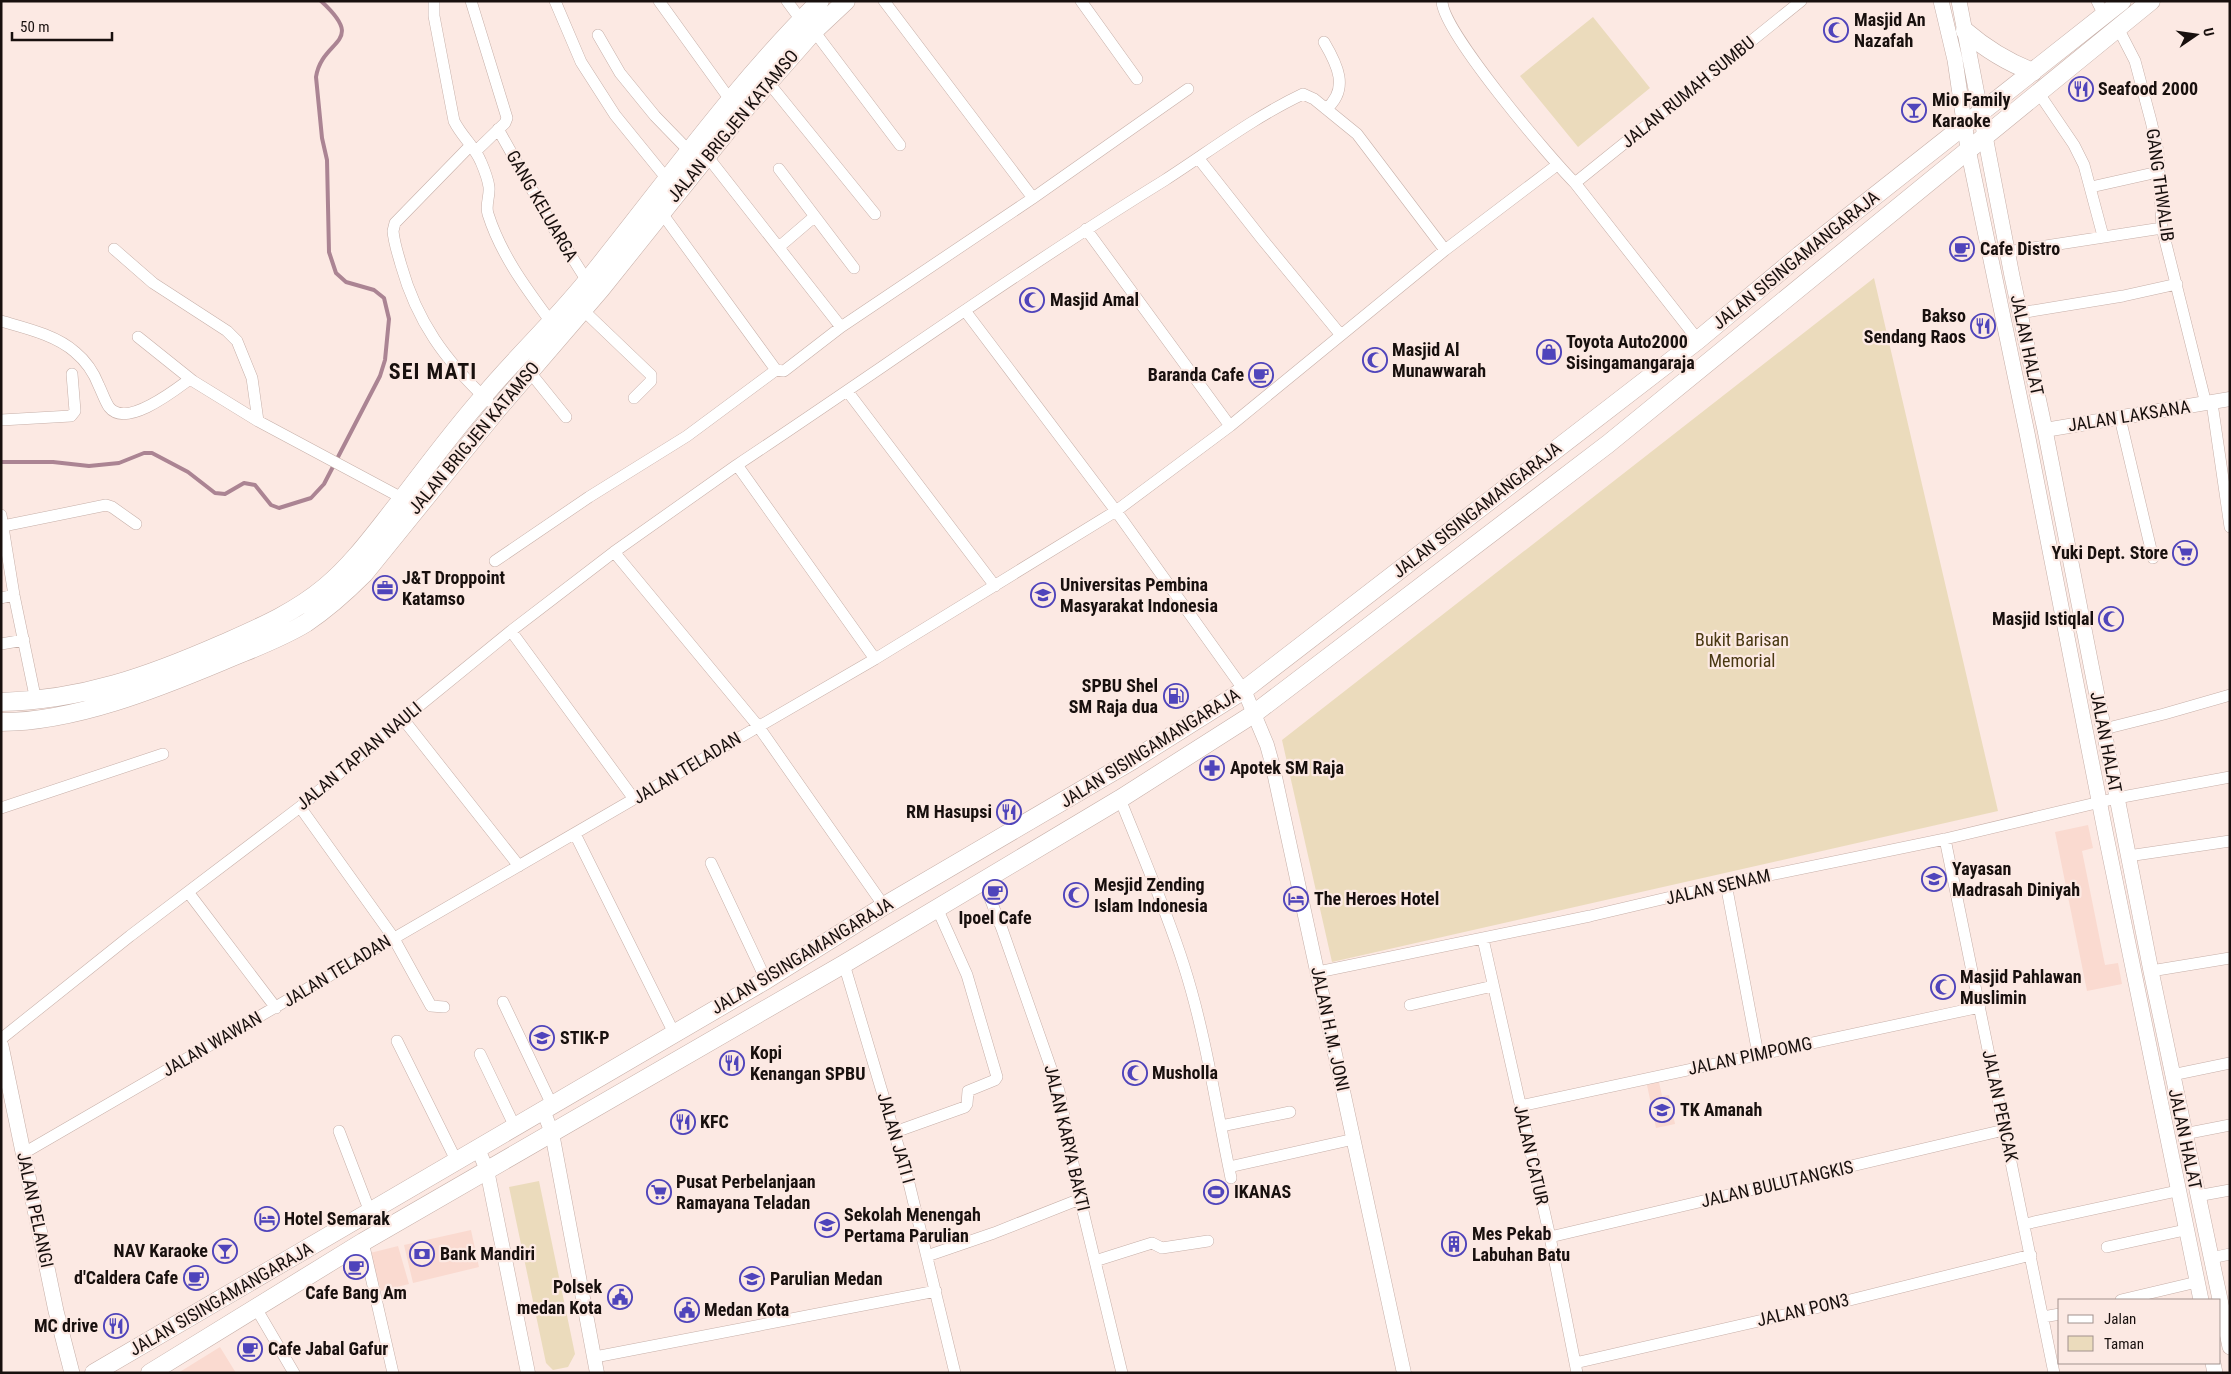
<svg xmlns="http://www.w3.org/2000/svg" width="2231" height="1374" font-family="'Roboto Condensed',sans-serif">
	<rect width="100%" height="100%" fill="#fce9e3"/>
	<path fill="#fadad0" d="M2088,825L2093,848L2082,851L2105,965L2118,963L2122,984L2087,991L2055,832Z
		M1659,1082L1662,1096L1669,1095L1675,1124L1656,1128L1647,1085Z
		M471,1230L479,1267L413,1283L404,1245Z
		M398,1246L409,1284L381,1291L370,1253Z
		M220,1347L236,1373H178Z"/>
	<path fill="#ebdbbc" d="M1593,17L1650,88L1578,147L1520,76Z
		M1874,278L1998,811L1332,962L1282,740Z
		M539,1181L575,1354L568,1367L553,1370L546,1363L509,1187Z"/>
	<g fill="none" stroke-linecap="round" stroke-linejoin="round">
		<path stroke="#ab8493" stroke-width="4" d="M1,462H53L89,466L119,463L144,453H152L188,472L215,493L225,494L244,483L255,485L271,505L279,508L311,498L324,484L380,376L385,360L389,319L384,298L374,290L346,282L336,273L329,252L327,160L322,138L316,77C322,38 368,44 321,1"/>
		<defs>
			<path id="minor" d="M434,1V16L454,121C462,137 475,147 481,162C484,169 488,180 489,187C490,197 485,205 488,214C501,255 526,288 551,322
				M471,1L507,118L505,123L476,151
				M555,1L581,62L615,115L667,179
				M659,1L731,101
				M787,1L801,20
				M884,1L1033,198
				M1081,1L1137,79
				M1442,1C1442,31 1550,158 1575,183L1698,340
				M2097,1L2104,15
				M2118,28L2135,61L2151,121L2158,151L2162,228L2206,404
				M814,31L900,145
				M598,35L620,73L655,116L690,152
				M1324,42C1337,64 1350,89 1326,109
				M768,82L875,214
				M2038,92L2074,145L2084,165L2103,236
				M498,129L553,227L587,281
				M470,146L395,223L393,231C394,243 398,254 401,265C417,322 445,360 488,401
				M707,156L841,327
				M1199,159L1262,239L1340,334
				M779,169L854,268
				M1575,183L1801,1
				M2091,187L2158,172
				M661,212L776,370L784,371L841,327L1033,198L1188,89
				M1086,229L1230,426
				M779,247L814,217
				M114,249L153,283L227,331L237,341L252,378L258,421
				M2007,252L2162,228
				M583,310L651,375V381L634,398
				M966,312L1116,511L1244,690
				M2020,313L2123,296L2177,284
				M1,321C25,328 56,335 75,352C86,361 94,373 99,386C102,392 105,401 109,407C126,429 175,390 190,379
				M138,337L193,381L258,421L402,498
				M529,371L566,417
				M848,392L995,586
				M2212,403L2230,527
				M2120,418L2153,558
				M1,420L71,416L75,411L72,374
				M737,465C880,370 1019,270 1165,180C1210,151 1254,117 1303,94L1314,99L1357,134L1445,250
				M1,515L14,595L36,701
				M3,526L106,505L112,507L136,524
				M614,552L758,726L884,906
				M495,561L589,497L687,436L776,370
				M1,598L14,595
				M511,631L634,799
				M1,644L24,640
				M403,719L519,866
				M2104,729L2164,714L2230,695
				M1120,799C1142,854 1166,909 1184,966C1206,1035 1216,1107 1231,1178
				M300,807L393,937L431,1006L444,1007
				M1,808L163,754
				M575,834L674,1033
				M1945,839L2054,1373
				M2128,856L2230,841
				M711,863L766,980
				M983,880L1002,929L1059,1091L1080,1199L1122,1373
				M1726,884L1758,1054
				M188,892L276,1008
				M1483,939L1550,1237L1577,1373
				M844,964L908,1179L955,1373
				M2151,971L2230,958
				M1318,972L1590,916L1726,884L1945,839L2117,798L2230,777
				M503,1002L552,1105
				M1410,1005L1493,986
				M1,1039L130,936L300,807L403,719L511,631L614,552L737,465L875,659
				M397,1041L457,1162
				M480,1054L515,1127
				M2172,1075L2230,1063
				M1520,1106L1980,1007
				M1221,1126L1290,1112
				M339,1131L370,1212
				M895,1132L965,1107L967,1104L968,1091L995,1080L997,1077L967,975L937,908
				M2184,1134L2230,1125
				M24,1153L875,659L1116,511L1230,426L1445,250L1557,165
				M1229,1167L1354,1139
				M2197,1196L2230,1190
				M2025,1224L2177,1191
				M1550,1237L2004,1130
				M363,1242L393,1373
				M2107,1247L2185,1230
				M927,1256L994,1233L1080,1199
				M2211,1258L2230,1254
				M1095,1261L1152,1243L1162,1248L1208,1241
				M2121,1300L2197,1282
				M256,1308L294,1373
				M2043,1317L2060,1314
				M595,1357L936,1291
				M1575,1363L1850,1300L2031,1255"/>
			<path id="tertiary" d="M2045,430L2230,399
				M1244,690L1267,745L1272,763L1404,1373
				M543,1110L552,1133L597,1373
				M478,1149L487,1170L528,1373"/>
			<path id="secondary" d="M1941,1L1955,60L1968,149L2027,433L2106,836L2201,1300
				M1959,1L2012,276L2045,430L2151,971L2230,1347
				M1,1046L56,1311L72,1373
				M2213,1363L2215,1373"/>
			<path id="primary" d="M1965,31C1987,50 2007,62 2033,72
				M1,702C82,700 149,676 222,644C258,628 294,613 325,587C355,562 377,530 402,499C428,465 454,430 482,398C515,358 554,322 587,281C663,187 734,86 820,1
				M1,722C74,722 156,689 223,661C251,649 280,639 306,623C327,609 346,592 364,574L497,410L601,289L740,115L814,31L846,1
				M94,1373L766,980L884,906L1133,760L1244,690L1698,340L1800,255L2122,1
				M150,1373L363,1242L844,964L1120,799L1255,713L1608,444L2151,1"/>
		</defs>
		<use href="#minor" stroke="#c6afa8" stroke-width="12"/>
		<use href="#tertiary" stroke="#c6afa8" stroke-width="15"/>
		<use href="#secondary" stroke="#c6afa8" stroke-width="16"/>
		<use href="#primary" stroke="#c6afa8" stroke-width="19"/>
		<use href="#minor" stroke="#fff" stroke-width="11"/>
		<use href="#tertiary" stroke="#fff" stroke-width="14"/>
		<use href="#secondary" stroke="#fff" stroke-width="15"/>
		<use href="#primary" stroke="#fff" stroke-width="18"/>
	</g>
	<defs>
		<symbol id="mosque-ring" viewBox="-11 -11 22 22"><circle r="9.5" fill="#fce9e3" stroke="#4f44bb" stroke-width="1.5"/><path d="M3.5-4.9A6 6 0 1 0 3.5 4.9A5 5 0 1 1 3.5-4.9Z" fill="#4f44bb"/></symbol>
		<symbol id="restaurant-ring" viewBox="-11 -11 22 22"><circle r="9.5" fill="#fce9e3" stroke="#4f44bb" stroke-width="1.5"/><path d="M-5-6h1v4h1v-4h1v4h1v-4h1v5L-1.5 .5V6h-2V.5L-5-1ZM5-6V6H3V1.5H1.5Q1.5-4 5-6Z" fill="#4f44bb"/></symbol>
		<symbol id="bar-ring" viewBox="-11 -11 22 22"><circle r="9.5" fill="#fce9e3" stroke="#4f44bb" stroke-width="1.5"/><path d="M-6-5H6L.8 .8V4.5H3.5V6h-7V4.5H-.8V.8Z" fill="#4f44bb"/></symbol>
		<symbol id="cafe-ring" viewBox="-11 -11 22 22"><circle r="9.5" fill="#fce9e3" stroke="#4f44bb" stroke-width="1.5"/><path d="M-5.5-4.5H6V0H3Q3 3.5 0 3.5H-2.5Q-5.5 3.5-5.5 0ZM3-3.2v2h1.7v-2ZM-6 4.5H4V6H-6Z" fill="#4f44bb"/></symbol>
		<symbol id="shop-ring" viewBox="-11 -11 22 22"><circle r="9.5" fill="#fce9e3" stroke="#4f44bb" stroke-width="1.5"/><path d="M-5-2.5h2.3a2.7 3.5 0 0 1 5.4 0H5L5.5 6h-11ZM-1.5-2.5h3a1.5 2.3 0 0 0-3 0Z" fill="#4f44bb"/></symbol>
		<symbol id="supermarket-ring" viewBox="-11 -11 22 22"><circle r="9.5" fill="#fce9e3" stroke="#4f44bb" stroke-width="1.5"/><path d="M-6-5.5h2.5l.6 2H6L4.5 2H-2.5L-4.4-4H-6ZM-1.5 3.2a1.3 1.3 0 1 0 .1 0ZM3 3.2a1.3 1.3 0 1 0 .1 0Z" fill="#4f44bb"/></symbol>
		<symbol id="office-ring" viewBox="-11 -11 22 22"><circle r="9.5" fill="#fce9e3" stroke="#4f44bb" stroke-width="1.5"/><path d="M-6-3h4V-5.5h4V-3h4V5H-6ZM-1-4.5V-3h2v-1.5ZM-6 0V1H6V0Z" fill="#4f44bb"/></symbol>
		<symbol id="university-ring" viewBox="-11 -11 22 22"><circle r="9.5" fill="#fce9e3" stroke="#4f44bb" stroke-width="1.5"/><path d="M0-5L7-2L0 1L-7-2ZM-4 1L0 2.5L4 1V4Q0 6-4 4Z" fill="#4f44bb"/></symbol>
		<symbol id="fuel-ring" viewBox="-11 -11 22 22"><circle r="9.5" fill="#fce9e3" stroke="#4f44bb" stroke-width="1.5"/><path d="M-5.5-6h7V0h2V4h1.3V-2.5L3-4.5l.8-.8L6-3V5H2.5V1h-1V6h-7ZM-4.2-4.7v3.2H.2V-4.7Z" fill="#4f44bb"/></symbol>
		<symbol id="pharmacy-ring" viewBox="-11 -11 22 22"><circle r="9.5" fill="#fce9e3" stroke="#4f44bb" stroke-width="1.5"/><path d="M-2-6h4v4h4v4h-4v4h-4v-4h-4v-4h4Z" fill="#4f44bb"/></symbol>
		<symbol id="school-ring" viewBox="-11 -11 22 22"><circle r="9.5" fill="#fce9e3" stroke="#4f44bb" stroke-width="1.5"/><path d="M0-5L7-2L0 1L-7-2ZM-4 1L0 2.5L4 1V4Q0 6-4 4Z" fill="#4f44bb"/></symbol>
		<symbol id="hotel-ring" viewBox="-11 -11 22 22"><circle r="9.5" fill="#fce9e3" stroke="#4f44bb" stroke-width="1.5"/><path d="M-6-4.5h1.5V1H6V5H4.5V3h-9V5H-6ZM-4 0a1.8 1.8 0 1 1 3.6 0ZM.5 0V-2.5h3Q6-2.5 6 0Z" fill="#4f44bb"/></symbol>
		<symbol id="stadium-ring" viewBox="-11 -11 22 22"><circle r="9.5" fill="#fce9e3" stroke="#4f44bb" stroke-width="1.5"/><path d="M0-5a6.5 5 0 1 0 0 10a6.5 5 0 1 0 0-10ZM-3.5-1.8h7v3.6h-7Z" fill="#4f44bb"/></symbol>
		<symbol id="building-ring" viewBox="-11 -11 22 22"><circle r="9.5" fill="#fce9e3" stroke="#4f44bb" stroke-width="1.5"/><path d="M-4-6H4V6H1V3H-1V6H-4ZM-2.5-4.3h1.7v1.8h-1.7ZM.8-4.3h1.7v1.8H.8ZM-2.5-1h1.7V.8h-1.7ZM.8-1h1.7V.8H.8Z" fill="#4f44bb"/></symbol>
		<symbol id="bank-ring" viewBox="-11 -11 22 22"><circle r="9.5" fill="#fce9e3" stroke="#4f44bb" stroke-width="1.5"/><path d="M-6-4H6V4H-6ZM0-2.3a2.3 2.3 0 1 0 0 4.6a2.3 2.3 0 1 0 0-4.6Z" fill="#4f44bb"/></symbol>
		<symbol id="civic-ring" viewBox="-11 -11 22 22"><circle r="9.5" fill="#fce9e3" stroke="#4f44bb" stroke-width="1.5"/><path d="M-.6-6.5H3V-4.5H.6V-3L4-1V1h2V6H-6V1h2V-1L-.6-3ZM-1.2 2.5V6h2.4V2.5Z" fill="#4f44bb"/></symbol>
	</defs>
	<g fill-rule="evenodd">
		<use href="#mosque-ring" x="1822" y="16" width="28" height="28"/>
		<use href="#restaurant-ring" x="2067" y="75" width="28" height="28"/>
		<use href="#bar-ring" x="1900" y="96" width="28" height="28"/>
		<use href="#cafe-ring" x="1948" y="235" width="28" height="28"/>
		<use href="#mosque-ring" x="1018" y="286" width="28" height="28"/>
		<use href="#restaurant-ring" x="1969" y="312" width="28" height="28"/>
		<use href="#shop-ring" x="1535" y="338" width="28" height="28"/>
		<use href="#mosque-ring" x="1361" y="346" width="28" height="28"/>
		<use href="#cafe-ring" x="1247" y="361" width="28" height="28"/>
		<use href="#supermarket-ring" x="2171" y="539" width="28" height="28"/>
		<use href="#office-ring" x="371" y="574" width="28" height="28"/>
		<use href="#university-ring" x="1029" y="581" width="28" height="28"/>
		<use href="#mosque-ring" x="2097" y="605" width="28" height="28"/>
		<use href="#fuel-ring" x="1162" y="682" width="28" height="28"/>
		<use href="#pharmacy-ring" x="1198" y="754" width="28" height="28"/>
		<use href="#restaurant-ring" x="995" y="798" width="28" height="28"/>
		<use href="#school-ring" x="1920" y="865" width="28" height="28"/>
		<use href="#cafe-ring" x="981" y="878" width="28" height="28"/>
		<use href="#mosque-ring" x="1062" y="881" width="28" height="28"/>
		<use href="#hotel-ring" x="1282" y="885" width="28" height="28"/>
		<use href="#mosque-ring" x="1929" y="973" width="28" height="28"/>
		<use href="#university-ring" x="528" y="1024" width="28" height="28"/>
		<use href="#restaurant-ring" x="718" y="1049" width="28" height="28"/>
		<use href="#mosque-ring" x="1121" y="1059" width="28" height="28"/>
		<use href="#school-ring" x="1648" y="1096" width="28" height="28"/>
		<use href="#restaurant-ring" x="669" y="1108" width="28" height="28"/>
		<use href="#supermarket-ring" x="645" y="1178" width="28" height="28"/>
		<use href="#stadium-ring" x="1202" y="1178" width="28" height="28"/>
		<use href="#hotel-ring" x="253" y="1205" width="28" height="28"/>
		<use href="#school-ring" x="813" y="1211" width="28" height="28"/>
		<use href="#building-ring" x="1440" y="1230" width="28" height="28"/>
		<use href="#bar-ring" x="211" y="1237" width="28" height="28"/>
		<use href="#bank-ring" x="408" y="1240" width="28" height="28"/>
		<use href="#cafe-ring" x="342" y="1253" width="28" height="28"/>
		<use href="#cafe-ring" x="182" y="1264" width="28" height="28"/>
		<use href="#school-ring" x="738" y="1265" width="28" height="28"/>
		<use href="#civic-ring" x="606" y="1283" width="28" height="28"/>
		<use href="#civic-ring" x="673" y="1296" width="28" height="28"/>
		<use href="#restaurant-ring" x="102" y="1312" width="28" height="28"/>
		<use href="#cafe-ring" x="236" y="1335" width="28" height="28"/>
	</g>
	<g text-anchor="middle" stroke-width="4.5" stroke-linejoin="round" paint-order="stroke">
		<g font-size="18" font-weight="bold" fill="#18100e" stroke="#fce9e3" text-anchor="start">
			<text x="1854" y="26">Masjid An<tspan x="1854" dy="21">Nazafah</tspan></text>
			<text x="2098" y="95">Seafood 2000</text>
			<text x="1932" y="106">Mio Family<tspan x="1932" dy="21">Karaoke</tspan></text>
			<text x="1980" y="255">Cafe Distro</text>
			<text x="1050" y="306">Masjid Amal</text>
			<text x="1966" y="322" text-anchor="end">Bakso<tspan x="1966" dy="21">Sendang Raos</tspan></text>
			<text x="1566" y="348">Toyota Auto2000<tspan x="1566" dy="21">Sisingamangaraja</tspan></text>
			<text x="1392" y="356">Masjid Al<tspan x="1392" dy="21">Munawwarah</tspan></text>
			<text x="1244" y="381" text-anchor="end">Baranda Cafe</text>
			<text x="2168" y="559" text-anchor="end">Yuki Dept. Store</text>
			<text x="402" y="584">J&amp;T Droppoint<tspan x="402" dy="21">Katamso</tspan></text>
			<text x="1060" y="591">Universitas Pembina<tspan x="1060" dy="21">Masyarakat Indonesia</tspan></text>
			<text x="2094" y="625" text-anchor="end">Masjid Istiqlal</text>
			<text x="1158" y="692" text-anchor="end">SPBU Shel<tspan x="1158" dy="21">SM Raja dua</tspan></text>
			<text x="1230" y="774">Apotek SM Raja</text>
			<text x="992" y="818" text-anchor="end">RM Hasupsi</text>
			<text x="1952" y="875">Yayasan<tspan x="1952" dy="21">Madrasah Diniyah</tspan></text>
			<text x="1094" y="891">Mesjid Zending<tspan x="1094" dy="21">Islam Indonesia</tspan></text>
			<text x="1314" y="905">The Heroes Hotel</text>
			<text x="995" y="924" text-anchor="middle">Ipoel Cafe</text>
			<text x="1960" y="983">Masjid Pahlawan<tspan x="1960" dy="21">Muslimin</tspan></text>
			<text x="560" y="1044">STIK-P</text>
			<text x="750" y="1059">Kopi<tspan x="750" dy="21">Kenangan SPBU</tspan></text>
			<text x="1152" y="1079">Musholla</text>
			<text x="1680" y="1116">TK Amanah</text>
			<text x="700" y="1128">KFC</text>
			<text x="676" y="1188">Pusat Perbelanjaan<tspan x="676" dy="21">Ramayana Teladan</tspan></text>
			<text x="1234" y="1198">IKANAS</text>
			<text x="844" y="1221">Sekolah Menengah<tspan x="844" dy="21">Pertama Parulian</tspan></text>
			<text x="284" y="1225">Hotel Semarak</text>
			<text x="1472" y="1240">Mes Pekab<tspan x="1472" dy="21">Labuhan Batu</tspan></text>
			<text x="208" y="1257" text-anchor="end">NAV Karaoke</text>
			<text x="440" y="1260">Bank Mandiri</text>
			<text x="178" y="1284" text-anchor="end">d'Caldera Cafe</text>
			<text x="770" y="1285">Parulian Medan</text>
			<text x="602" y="1293" text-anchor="end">Polsek<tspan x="602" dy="21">medan Kota</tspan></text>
			<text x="356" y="1299" text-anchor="middle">Cafe Bang Am</text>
			<text x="704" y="1316">Medan Kota</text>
			<text x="98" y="1332" text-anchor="end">MC drive</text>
			<text x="268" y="1355">Cafe Jabal Gafur</text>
		</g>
		<g font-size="18" fill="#18100e" stroke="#fce9e3">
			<text transform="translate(1688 92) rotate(-39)" y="6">JALAN RUMAH SUMBU</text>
			<text transform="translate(733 126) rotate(-50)" y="6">JALAN BRIGJEN KATAMSO</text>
			<text transform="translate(2160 185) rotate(82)" y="6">GANG THWALIB</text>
			<text transform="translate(542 206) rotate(60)" y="6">GANG KELUARGA</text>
			<text transform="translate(1796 260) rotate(-39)" y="6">JALAN SISINGAMANGARAJA</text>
			<text transform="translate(2027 345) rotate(78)" y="6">JALAN HALAT</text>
			<text transform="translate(2129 416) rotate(-9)" y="6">JALAN LAKSANA</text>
			<text transform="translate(474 438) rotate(-50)" y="6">JALAN BRIGJEN KATAMSO</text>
			<text transform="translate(1477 510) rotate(-38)" y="6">JALAN SISINGAMANGARAJA</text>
			<text transform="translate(2106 742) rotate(79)" y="6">JALAN HALAT</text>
			<text transform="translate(1150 748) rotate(-32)" y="6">JALAN SISINGAMANGARAJA</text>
			<text transform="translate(359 756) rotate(-40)" y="6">JALAN TAPIAN NAULI</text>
			<text transform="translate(687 768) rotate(-31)" y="6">JALAN TELADAN</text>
			<text transform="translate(1718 887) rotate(-13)" y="6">JALAN SENAM</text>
			<text transform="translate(802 956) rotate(-31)" y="6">JALAN SISINGAMANGARAJA</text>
			<text transform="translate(337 971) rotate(-31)" y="6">JALAN TELADAN</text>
			<text transform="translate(1330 1029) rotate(78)" y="6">JALAN H.M. JONI</text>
			<text transform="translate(212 1044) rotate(-30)" y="6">JALAN WAWAN</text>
			<text transform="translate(1750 1056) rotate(-12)" y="6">JALAN PIMPOMG</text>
			<text transform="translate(2000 1106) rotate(78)" y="6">JALAN PENCAK</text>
			<text transform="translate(896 1138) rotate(74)" y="6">JALAN JATI I</text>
			<text transform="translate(1067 1138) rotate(77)" y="6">JALAN KARYA BAKTI</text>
			<text transform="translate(2185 1139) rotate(78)" y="6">JALAN HALAT</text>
			<text transform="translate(1531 1155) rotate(77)" y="6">JALAN CATUR</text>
			<text transform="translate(1777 1184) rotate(-13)" y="6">JALAN BULUTANGKIS</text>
			<text transform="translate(35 1210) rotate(78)" y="6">JALAN PELANGI</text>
			<text transform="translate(221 1299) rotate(-30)" y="6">JALAN SISINGAMANGARAJA</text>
			<text transform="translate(1803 1310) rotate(-13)" y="6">JALAN PON3</text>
		</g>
		<g font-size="18" fill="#493812" stroke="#fce9e3">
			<text x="1742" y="646">Bukit Barisan<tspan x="1742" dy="21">Memorial</tspan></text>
		</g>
		<g font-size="22" font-weight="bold" letter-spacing="1" fill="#18100e" stroke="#fce9e3">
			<text x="433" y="379">SEI MATI</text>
		</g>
	</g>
	<rect width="2231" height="1374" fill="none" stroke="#18100e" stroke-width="5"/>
	<rect x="2058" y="1299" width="162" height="65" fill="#fce9e3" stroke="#a1928e"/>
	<rect x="2068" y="1315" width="25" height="8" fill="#ffffff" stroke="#a1928e"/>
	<text x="2104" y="1324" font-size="15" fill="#18100e">Jalan</text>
	<rect x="2068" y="1336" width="25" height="15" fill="#ebdbbc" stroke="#a1928e"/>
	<text x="2104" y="1349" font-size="15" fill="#18100e">Taman</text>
	<g transform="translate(2196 35) rotate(77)" stroke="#fce9e3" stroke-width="4" paint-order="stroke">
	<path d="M0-4L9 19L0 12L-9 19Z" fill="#18100e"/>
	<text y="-8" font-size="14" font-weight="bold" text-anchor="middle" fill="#18100e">U</text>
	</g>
	<path d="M12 32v8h100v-8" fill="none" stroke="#18100e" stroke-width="2.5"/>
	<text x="20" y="32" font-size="15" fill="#18100e" stroke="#fce9e3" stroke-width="4" paint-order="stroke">50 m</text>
</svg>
